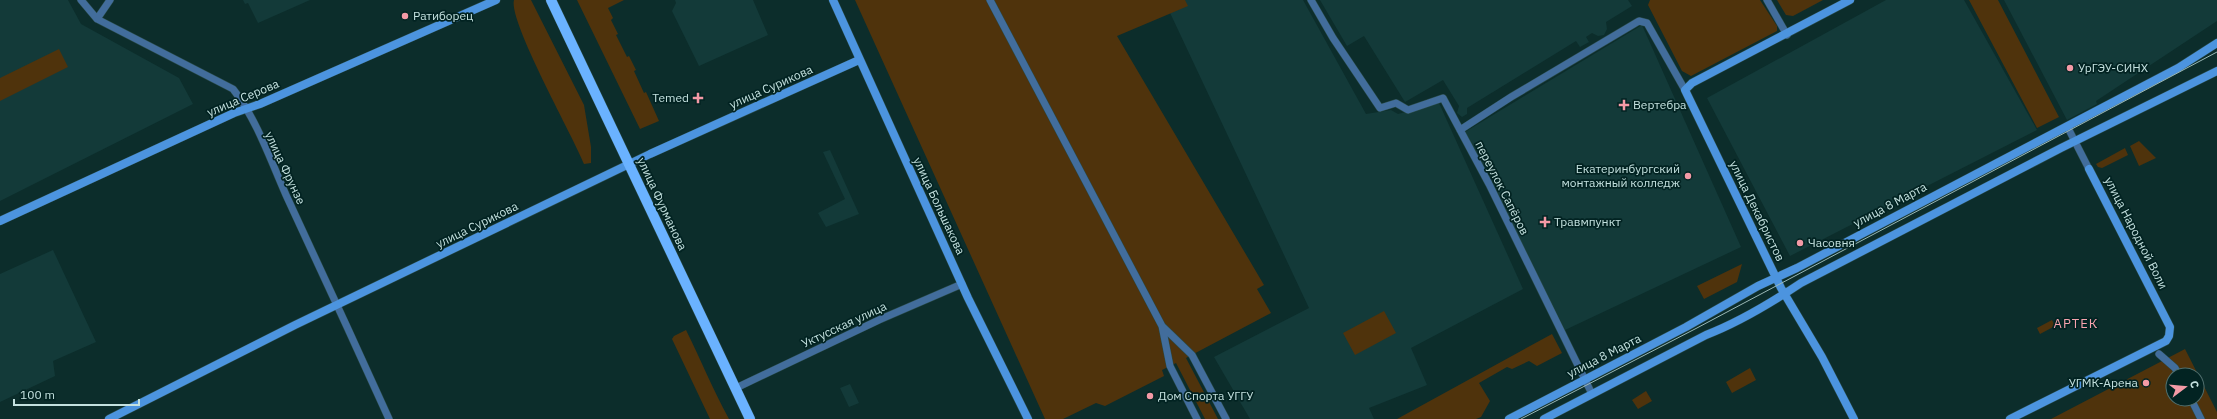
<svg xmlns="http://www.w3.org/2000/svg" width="2217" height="419" font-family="'IBM Plex Sans',sans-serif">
	<rect width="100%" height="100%" fill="#0c2d2b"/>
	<path fill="#133a39" d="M0,0H68L81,24L179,78L193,104L0,201Z
		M243,0H310L258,23L248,3L245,4Z
		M675,0H753L768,35L699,66L672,11L676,3Z
		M1164,0H1303L1366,114L1391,110L1398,114L1439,103L1523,289L1411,348L1427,385L1369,408L1374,419H1250L1214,357L1309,308Z
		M1320,0H1628L1632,6L1606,22L1607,29L1604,35L1598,36L1592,33L1586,37L1589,42L1580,47L1576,41L1467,108V114L1462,117L1457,113L1459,106L1443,80L1405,102L1364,36L1347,46Z
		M1886,0H1964L2037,130L1790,256L1707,98Z
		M2004,0H2217V21L2096,101L2097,104L2067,120Z
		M1642,25L1741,247L1565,330L1465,132Z
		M830,150L859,214L826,227L818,213L845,199L823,152Z
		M53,250L96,342L53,361L55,376L0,402V274Z
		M850,384L859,403L849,407L840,388Z"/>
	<path fill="#4f330c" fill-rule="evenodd" d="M514,0H531L584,105L591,147V163L584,164C573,136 508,21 514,0Z
		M577,0H624L608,8L613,18L611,20L618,34L616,35L627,57L629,56L636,70L634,71L644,93L646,92L659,121L640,129Z
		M855,0H1185L1188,6L1117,36L1264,285L1257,289L1271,313L1186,358L1218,419H1205L1176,363L1162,370L1164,376L1105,406L1096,403L1063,419H1045Z
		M1650,0H1760L1777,26V31L1691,76L1682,71L1648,5Z
		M1777,0H1823L1793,16L1786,15Z
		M1969,0H1998L2059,117L2037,128Z
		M59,49L68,67L0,101V78Z
		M2139,141L2156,158L2139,166L2130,146Z
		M2125,148L2128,155L2102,168L2098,167L2096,164Z
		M1742,264L1737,282L1704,299L1697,286Z
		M1384,311L1396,333L1355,355L1343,333Z
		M2052,320L2055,326L2040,334L2037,328Z
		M686,330C701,360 713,390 729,419H710L672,339L674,336Z
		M1552,334L1562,353L1537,366L1529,361L1512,369L1507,367L1479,383L1490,401L1481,417L1476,419H1397Z
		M2185,349L2217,412V419H2051ZM2173,375H2197V399H2173Z
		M1750,368L1756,380L1732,393L1726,382Z
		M1646,391L1652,401L1638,409L1632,400Z"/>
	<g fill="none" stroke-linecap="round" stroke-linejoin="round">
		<defs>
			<path id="street" d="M81,0L97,19L233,89C256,118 271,161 286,195C321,270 355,344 389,419
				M990,0L1162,326L1192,355L1226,419
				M1311,0L1333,38L1380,108L1396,103L1408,110L1443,98L1489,184L1592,394
				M1767,0L1787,35
				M97,19L110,0
				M2067,126L2089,169
				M1460,130L1511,97L1639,21L1647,23L1685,90
				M1162,326L1170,366L1197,419
				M2159,354L2175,368L2179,375
				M736,388L881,319L962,284
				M2191,399L2201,419"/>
			<path id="secondary" d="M833,0L968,298L1028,419
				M1850,0L1692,83L1685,90L1781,288L1822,357L1854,419
				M0,221L234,113L260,104L496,0
				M109,419L295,325L650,154L859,60
				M1509,419L1686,327L1758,286L1797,268L2178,68L2217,43
				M1544,419L1706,335C1740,322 1771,303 1801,283L2061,148L2217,71
				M2010,419L2166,341L2169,336L2170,327L2089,169"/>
			<path id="primary" d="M551,0L750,419"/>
		</defs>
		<use href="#street" stroke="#294a48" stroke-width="8"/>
		<use href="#secondary" stroke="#294a48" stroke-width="9"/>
		<use href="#primary" stroke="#294a48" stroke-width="11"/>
		<use href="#street" stroke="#426d9c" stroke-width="7"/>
		<use href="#secondary" stroke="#4c94df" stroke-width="8"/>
		<use href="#primary" stroke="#6ab2ff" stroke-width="10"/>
		<path stroke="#9ab8b6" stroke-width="1" d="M1521,419L1695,329L2217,52"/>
	</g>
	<g fill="#f49aa6" stroke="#022322" stroke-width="1.5">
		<circle cx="405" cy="16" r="4"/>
		<circle cx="2070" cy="68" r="4"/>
		<path d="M696 92h4v4h4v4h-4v4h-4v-4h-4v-4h4z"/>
		<path d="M1622 99h4v4h4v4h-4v4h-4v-4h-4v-4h4z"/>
		<circle cx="1688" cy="176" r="4"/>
		<path d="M1543 216h4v4h4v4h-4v4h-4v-4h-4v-4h4z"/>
		<circle cx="1800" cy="243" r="4"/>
		<circle cx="2146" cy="383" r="4"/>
		<circle cx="1150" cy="396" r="4"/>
	</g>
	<g text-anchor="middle" stroke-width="3.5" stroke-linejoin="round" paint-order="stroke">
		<g font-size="12" fill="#c4e1df" stroke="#022322" text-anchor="start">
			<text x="413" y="20">Ратиборец</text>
			<text x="2078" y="72">УрГЭУ-СИНХ</text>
			<text x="689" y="102" text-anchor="end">Temed</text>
			<text x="1633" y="109">Вертебра</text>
			<text x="1680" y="173" text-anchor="end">Екатеринбургский<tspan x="1680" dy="14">монтажный колледж</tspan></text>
			<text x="1554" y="226">Травмпункт</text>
			<text x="1808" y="247">Часовня</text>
			<text x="2138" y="387" text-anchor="end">УГМК-Арена</text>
			<text x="1158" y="400">Дом Спорта УГГУ</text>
		</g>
		<g font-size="12" fill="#c4e1df" stroke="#022322">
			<text transform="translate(771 87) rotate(-24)" y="4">улица Сурикова</text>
			<text transform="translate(243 98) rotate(-23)" y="4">улица Серова</text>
			<text transform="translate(285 168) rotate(65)" y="4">улица Фрунзе</text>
			<text transform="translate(1502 188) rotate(63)" y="4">переулок Сапёров</text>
			<text transform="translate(662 204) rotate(65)" y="4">улица Фурманова</text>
			<text transform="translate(1890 205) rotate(-28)" y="4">улица 8 Марта</text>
			<text transform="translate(939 206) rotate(65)" y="4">улица Большакова</text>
			<text transform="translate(1757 211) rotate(64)" y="4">улица Декабристов</text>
			<text transform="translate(477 225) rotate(-26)" y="4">улица Сурикова</text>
			<text transform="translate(2136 233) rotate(63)" y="4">улица Народной Воли</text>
			<text transform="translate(844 325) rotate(-25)" y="4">Уктусская улица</text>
			<text transform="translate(1604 356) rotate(-27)" y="4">улица 8 Марта</text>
		</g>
		<g font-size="13" letter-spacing="1" fill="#f7a3ad" stroke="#022322">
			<text x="2076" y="328">АРТЕК</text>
		</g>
	</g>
	<g transform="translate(2185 387) rotate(74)"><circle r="19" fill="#022322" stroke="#506f6e"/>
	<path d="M0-3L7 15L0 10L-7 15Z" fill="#f49aa6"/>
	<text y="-6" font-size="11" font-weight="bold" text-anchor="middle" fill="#c4e1df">С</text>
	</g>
	<path d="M14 399v6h125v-6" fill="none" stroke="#c4e1df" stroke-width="2"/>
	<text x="20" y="399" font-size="12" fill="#c4e1df" stroke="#022322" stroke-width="3" paint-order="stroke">100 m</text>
</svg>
